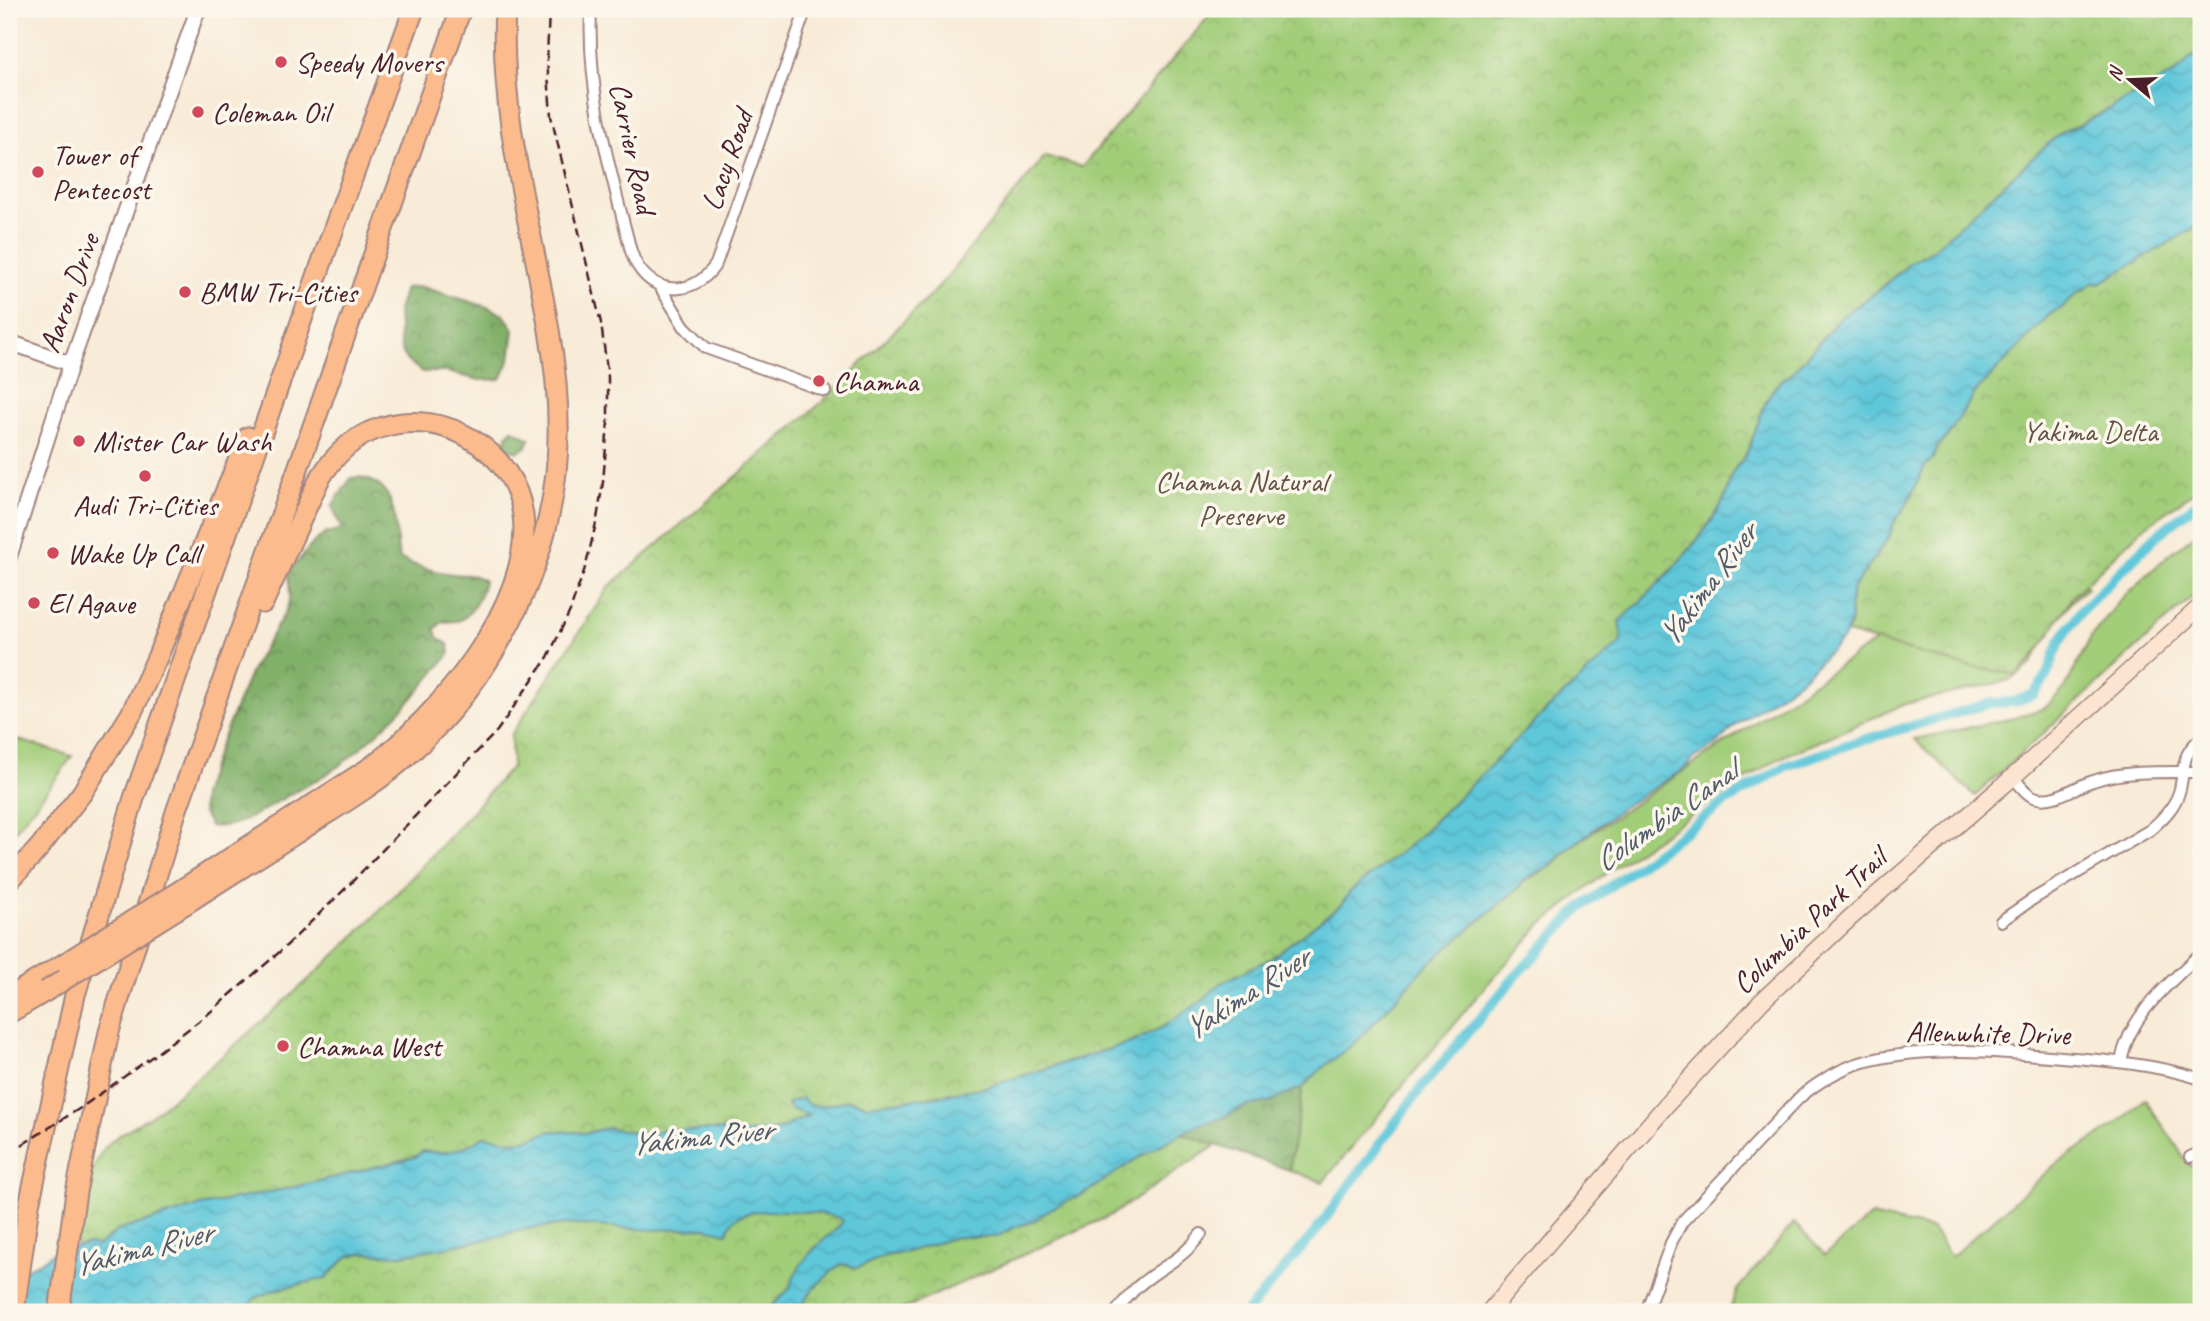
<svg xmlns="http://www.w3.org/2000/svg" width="2210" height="1321" font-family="Caveat,sans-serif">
<defs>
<pattern id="forest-crowns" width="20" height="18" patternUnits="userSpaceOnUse" patternTransform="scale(1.75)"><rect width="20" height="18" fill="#81b069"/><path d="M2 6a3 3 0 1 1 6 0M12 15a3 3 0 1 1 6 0" fill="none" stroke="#6c8f57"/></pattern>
<pattern id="park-crowns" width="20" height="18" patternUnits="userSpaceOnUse" patternTransform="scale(1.75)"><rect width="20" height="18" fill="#a2cd79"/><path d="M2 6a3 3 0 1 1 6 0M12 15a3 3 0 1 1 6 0" fill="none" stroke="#8db069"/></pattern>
<pattern id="water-waves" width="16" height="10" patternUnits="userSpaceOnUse" patternTransform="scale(1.75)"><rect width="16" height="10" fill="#5ec7da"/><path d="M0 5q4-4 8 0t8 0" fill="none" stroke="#53aabb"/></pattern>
</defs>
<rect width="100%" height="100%" fill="#fbf7ec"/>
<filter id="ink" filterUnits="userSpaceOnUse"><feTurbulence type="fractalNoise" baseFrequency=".0143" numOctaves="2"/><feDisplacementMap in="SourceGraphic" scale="14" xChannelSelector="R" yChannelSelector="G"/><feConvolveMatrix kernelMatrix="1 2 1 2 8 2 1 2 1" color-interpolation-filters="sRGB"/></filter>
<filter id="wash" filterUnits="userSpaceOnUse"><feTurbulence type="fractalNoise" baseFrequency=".00686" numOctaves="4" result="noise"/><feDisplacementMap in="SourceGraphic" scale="28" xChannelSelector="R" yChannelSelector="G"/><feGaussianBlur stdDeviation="1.57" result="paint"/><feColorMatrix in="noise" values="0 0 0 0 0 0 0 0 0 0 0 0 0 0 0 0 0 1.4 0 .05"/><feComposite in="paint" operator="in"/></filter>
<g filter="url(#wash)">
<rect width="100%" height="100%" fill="#f8ebd7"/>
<path fill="#a2cd79" stroke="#767652" stroke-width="2" d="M2201 530V589L1975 796 1914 739 2014 718 2045 708 2065 688 2091 637 2121 599 2170 554Z
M2000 557 2051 568 2087 587 2072 601 2056 622 2030 665 2011 680 1905 704 1780 758 1707 804 1606 873 1540 926 1483 989 1323 1182 1289 1170 1303 1087 1320 1070 1358 1040 1427 965 1517 889C1525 878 1534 877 1545 870 1555 864 1563 854 1572 846Z
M9 737 72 756 53 783 9 838Z
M2145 1099 2190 1166 2201 1161V1312H1729L1737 1290 1794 1223 1825 1255 1871 1216 1932 1229 1951 1257 2057 1163 2117 1124Z"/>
<path fill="url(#forest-crowns)" stroke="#66684a" stroke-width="2" d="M422 287 487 307 504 315 514 329 510 359 501 379 480 380 447 372H423L406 360 400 345 398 311 405 288Z
M512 429 530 439 526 447 517 452 508 449 505 444 507 436Z
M359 477C401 484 393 526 399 558 416 567 434 572 453 574 467 576 472 572 484 581 481 595 473 614 460 620 455 622 447 621 442 622L435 629 439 639 448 644 450 653C418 695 381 733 340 765 321 779 299 789 279 801 259 813 234 830 210 826L202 812V795L218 749 252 669 287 609 290 596 288 572 315 541 327 533 342 529 332 506 351 478Z
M1303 1087 1289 1170 1216 1145 1111 1215 897 1312H796L1141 1156 1195 1126 1222 1118 1246 1106 1269 1102Z"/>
<path fill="url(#park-crowns)" stroke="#767652" stroke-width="2" d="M1215 9H2201V53L2190 59 2177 72 2080 125 2064 131 2049 143 1934 249 1911 262 1873 294 1841 317 1791 374C1763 387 1760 426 1747 452 1744 460 1736 466 1732 474 1729 482 1728 491 1724 499 1709 534 1648 597 1619 621L1622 631 1621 643 1549 708 1412 843 1351 891 1341 905 1270 959 1221 983 1199 1003 1161 1028 1133 1042 986 1087 888 1104 868 1105 849 1100 822 1106 808 1105 799 1110 809 1115 779 1129 741 1134 728 1130 652 1135 608 1128 586 1133 551 1131 527 1140 512 1141 484 1136C464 1149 447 1156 423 1151L415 1157 295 1187 196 1207 117 1231 98 1247H76C81 1221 87 1171 103 1150 116 1133 137 1126 154 1113 182 1092 209 1068 235 1045 291 996 347 946 398 892 437 851 475 808 512 766L511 735 609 587 821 403 937 289 1045 156 1082 167Z
M2201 224V487L2142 529 2072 597 2046 640 2018 675 1965 666 1847 633 1851 621 1850 603 1852 590 1889 537 1894 522 1905 507 1925 466 1933 458 1938 445 1947 437 1974 394 2050 314 2062 308 2080 290 2083 291 2094 282 2099 283Z
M1150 1123 1216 1145 1111 1215 897 1312H140L329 1257Z"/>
<path fill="url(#water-waves)" stroke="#547382" stroke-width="2" d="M2201 53V224L2098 284 2094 282 2083 291 2080 290 2062 308 2050 314 1974 394 1947 437 1938 445 1933 458 1925 466 1905 507 1894 522 1889 537 1852 590 1850 603 1851 621 1843 639 1800 680 1736 725 1717 744 1693 759 1684 769 1623 807 1572 846 1546 869 1528 877 1517 889 1427 965 1358 1040 1320 1070 1303 1087 1269 1102 1246 1106 1222 1118 1195 1126 1141 1156 1085 1193 1052 1208 1032 1222 1015 1227 996 1237H956L907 1252 885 1256 857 1268 844 1264 838 1266 815 1287 796 1312H766L790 1288C792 1272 814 1247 827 1237 834 1231 839 1229 843 1220 828 1211 763 1208 745 1214 734 1217 730 1223 727 1233L706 1228 651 1230 567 1224 526 1229 483 1240 402 1255 362 1253 347 1257 326 1278 275 1290 255 1298 248 1308 255 1312H9V1271L30 1267 44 1260 52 1253 88 1244 98 1246 117 1231 196 1207 295 1187 415 1157 423 1151C447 1156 464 1149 484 1136L512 1141 527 1140 551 1131 586 1133 608 1128 652 1135 660 1130H728L741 1134 779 1129 809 1116 789 1108 787 1103 802 1098 809 1105 822 1106 849 1100 868 1105 938 1096 986 1087 1133 1042 1161 1028 1199 1003 1221 983 1270 959 1341 905 1351 891 1412 843 1549 708 1620 643 1622 631 1619 621C1648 597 1709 534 1724 499 1728 491 1729 482 1732 474 1736 466 1744 460 1747 452 1760 426 1763 387 1791 374L1841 317 1874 294 1911 262 1934 249 2049 143 2064 131 2080 125 2177 72 2190 59Z"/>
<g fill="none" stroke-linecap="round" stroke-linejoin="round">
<path stroke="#5ec7da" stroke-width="10" d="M1247 1312 1313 1235 1420 1089 1514 978 1579 909 1724 803 1786 766 1856 742 1991 703 2014 702 2034 694 2046 677 2060 641 2082 610 2156 536 2201 500"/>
</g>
</g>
<g filter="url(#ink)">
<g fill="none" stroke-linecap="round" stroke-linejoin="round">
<defs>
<path id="minor" d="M591 9C587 94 610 169 631 251 644 294 691 302 716 264L806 9
M659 285 684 326 706 348 825 391
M2013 777C2020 785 2027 796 2037 798 2056 802 2076 786 2093 781 2124 770 2168 772 2201 772
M2001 921 2033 899 2150 830C2163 819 2176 806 2180 789 2185 766 2181 755 2201 738
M2121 1061C2130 1014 2168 985 2201 953
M2190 1157 2201 1152
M1116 1312C1124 1302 1131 1291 1142 1283 1164 1265 1183 1259 1201 1234
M1646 1312 1671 1243 1682 1222 1799 1098C1818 1082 1839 1069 1863 1062 1923 1046 1988 1051 2049 1056 2101 1060 2151 1063 2201 1079"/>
<path id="tertiary" d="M9 342 71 364
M9 557 71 364 198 9"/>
<path id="secondary" d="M1489 1312 1667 1104 1762 1001 1850 918 2013 777 2201 606"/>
<path id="motorway" d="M9 881 39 848 82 793 131 714 157 658 248 437
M184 888 371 767C437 717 534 604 523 515 515 451 444 408 383 427 354 435 334 455 319 480L263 603
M187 903C228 876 270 850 312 823 345 802 379 782 408 755 488 683 544 581 556 473 561 426 557 377 549 330 531 224 499 117 505 9
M9 997 65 963
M9 1013 46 991
M14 1312 29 1205 75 995 134 798 329 242 414 9
M59 1312 76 1192 109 1032 176 812 461 9"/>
</defs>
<use href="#minor" stroke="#a18581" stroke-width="14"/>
<use href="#tertiary" stroke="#a18581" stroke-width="18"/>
<use href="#secondary" stroke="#a18581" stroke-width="19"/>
<use href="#motorway" stroke="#a18581" stroke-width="23"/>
<use href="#minor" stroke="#fff" stroke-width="10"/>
<use href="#tertiary" stroke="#fff" stroke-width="14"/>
<use href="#secondary" stroke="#fde4d1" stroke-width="16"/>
<use href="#motorway" stroke="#fbbb8d" stroke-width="19"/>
<path stroke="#4a1f2b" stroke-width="2.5" stroke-dasharray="10 5" stroke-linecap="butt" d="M9 1153 82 1107 157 1053 208 1014 283 949 346 888 497 731 548 657 570 611 586 565 597 519 603 482 608 423V377L601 323 551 116 547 59 549 9"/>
<defs>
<path id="motorway-bridge" d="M65 963 184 888
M46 991 187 903"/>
</defs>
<use href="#motorway-bridge" stroke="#a18581" stroke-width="23" stroke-linecap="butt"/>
<use href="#motorway-bridge" stroke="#fbbb8d" stroke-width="19"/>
</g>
</g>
<g fill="#d1495b" stroke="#fbf7ec" stroke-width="2.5">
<circle cx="281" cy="62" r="7"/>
<circle cx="198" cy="112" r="7"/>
<circle cx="38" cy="172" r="7"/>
<circle cx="185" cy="292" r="7"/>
<circle cx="819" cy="381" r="7"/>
<circle cx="79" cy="441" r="7"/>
<circle cx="145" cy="476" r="7"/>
<circle cx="53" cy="553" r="7"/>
<circle cx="34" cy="603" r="7"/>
<circle cx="283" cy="1046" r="7"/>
</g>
<g text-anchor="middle" stroke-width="7" stroke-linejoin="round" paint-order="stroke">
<g font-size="30" fill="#4a1f2b" stroke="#fbf7ec" text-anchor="start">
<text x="295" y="72">Speedy Movers</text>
<text x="212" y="122">Coleman Oil</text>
<text x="52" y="165">Tower of<tspan x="52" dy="34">Pentecost</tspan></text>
<text x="199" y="302">BMW Tri-Cities</text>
<text x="833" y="391">Chamna</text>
<text x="93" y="451">Mister Car Wash</text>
<text x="145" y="515" text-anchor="middle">Audi Tri-Cities</text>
<text x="67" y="563">Wake Up Call</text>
<text x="48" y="613">El Agave</text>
<text x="297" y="1056">Chamna West</text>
</g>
<g font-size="30" fill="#4a1f2b" stroke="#fbf7ec">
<text transform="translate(633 148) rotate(78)" y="10">Carrier Road</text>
<text transform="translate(727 160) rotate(-71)" y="10">Lacy Road</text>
<text transform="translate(69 293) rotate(-70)" y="10">Aaron Drive</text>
<text transform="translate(1809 921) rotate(-43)" y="10">Columbia Park Trail</text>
<text transform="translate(1988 1033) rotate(1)" y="10">Allenwhite Drive</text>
</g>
<g font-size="30" fill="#645342" stroke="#fbf7ec">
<text x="2090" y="441">Yakima Delta</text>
<text x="1241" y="491">Chamna Natural<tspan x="1241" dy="34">Preserve</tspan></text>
</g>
<g font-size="32" font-style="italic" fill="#515a68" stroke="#fbf7ec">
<text transform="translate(1707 584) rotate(-53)" y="11">Yakima River</text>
<text transform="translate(1665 816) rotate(-35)" y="11">Columbia Canal</text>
<text transform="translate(1246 993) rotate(-33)" y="11">Yakima River</text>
<text transform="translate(701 1136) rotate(-6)" y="11">Yakima River</text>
<text transform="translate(142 1248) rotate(-14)" y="11">Yakima River</text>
</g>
</g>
<rect width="2210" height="1321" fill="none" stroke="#fbf7ec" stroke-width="35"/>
<g transform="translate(2130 80) rotate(289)" stroke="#fbf7ec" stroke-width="5" paint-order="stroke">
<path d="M0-5L12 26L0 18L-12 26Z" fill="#4a1f2b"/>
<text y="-10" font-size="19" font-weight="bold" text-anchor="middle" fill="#4a1f2b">N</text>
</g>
</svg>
